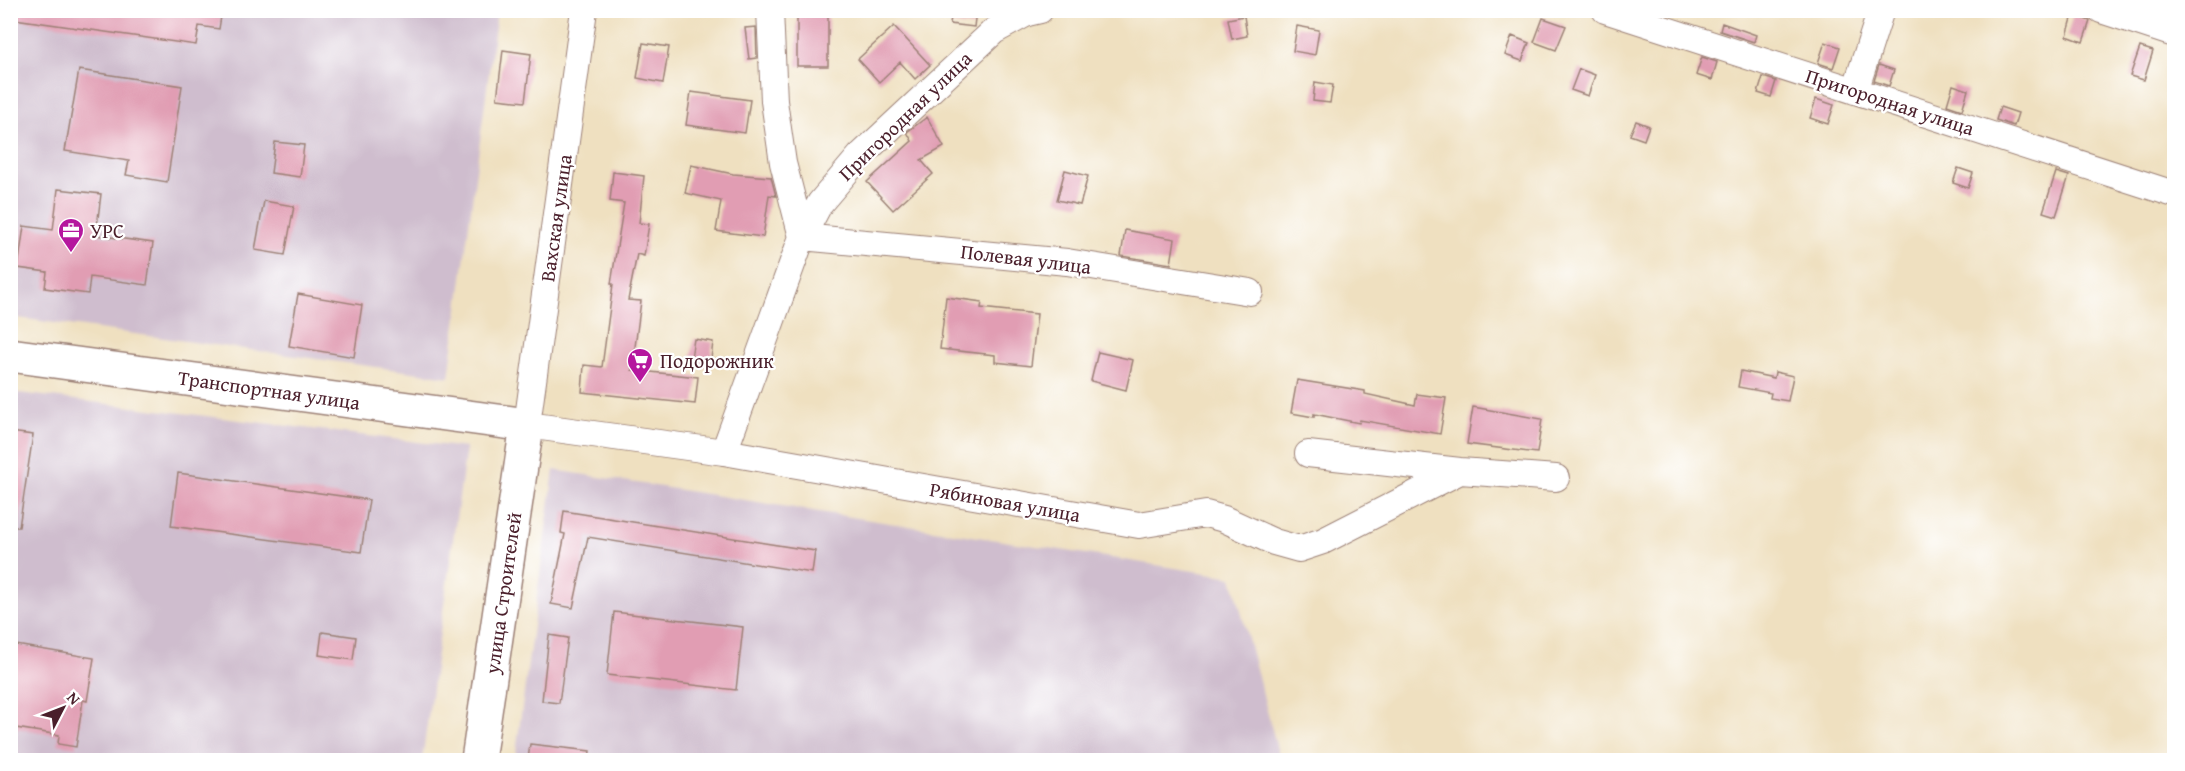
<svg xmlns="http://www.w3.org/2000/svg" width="2185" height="771" font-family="'Gentium Book Plus',serif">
<rect width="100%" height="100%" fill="#fff"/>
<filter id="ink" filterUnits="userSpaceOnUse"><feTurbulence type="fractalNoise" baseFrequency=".0167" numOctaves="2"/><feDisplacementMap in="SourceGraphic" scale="12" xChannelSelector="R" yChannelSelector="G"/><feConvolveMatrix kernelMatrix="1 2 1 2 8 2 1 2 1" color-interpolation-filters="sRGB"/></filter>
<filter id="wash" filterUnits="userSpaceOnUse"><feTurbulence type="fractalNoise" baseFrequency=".008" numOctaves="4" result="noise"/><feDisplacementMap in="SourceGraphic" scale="24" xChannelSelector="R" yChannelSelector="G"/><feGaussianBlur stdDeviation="1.35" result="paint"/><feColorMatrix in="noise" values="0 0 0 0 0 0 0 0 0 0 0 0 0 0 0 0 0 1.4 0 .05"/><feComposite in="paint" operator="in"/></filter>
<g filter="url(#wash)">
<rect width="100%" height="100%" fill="#efe0c0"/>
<path fill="#cfbdce" d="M11 11H497L449 377 11 317Z
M11 392 466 448 422 760H11Z
M554 470 1232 577 1280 760H515Z"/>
<g id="blocks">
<path fill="#e19db3" d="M15 10H222L219 29 199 26 196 45 15 19Z
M952 10H976L974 27 950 24Z
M797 15H828V66H797Z
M2073 15 2090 21 2083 42 2067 36Z
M1244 16 1247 36 1232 39 1228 19Z
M1543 18 1566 26 1556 50 1534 42Z
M1722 23 1756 35 1754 42 1720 31Z
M894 26 930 65 915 79 900 62 879 82 858 59Z
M1297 26 1319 30 1315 55 1293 51Z
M756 27 757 58 749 59 745 28Z
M1512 36 1529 43 1522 61 1505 55Z
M1825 42 1840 47 1833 68 1818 63Z
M643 43 669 47 663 83 637 78Z
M2140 47 2153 51 2144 80 2130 76Z
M503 50 531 54 525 102 497 99Z
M1702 57 1717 62 1712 80 1696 75Z
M1879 65 1894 70 1889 86 1874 81Z
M1579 69 1595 75 1588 96 1571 90Z
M79 70 182 86 167 182 126 175 129 161 65 151Z
M1763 77 1776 81 1771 97 1758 93Z
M1315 82 1333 85 1330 103 1313 101Z
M1953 85 1968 90 1962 110 1947 105Z
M691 92 750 100 745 133 686 125Z
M1816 99 1834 105 1828 124 1810 118Z
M2000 107 2018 113 2014 126 1996 120Z
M927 117 944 147 921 160 933 174 893 210 867 182 912 141 907 132Z
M1636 121 1649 126 1644 140 1630 135Z
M275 142 304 145 300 177 271 173Z
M691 165 733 174 771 177 776 196 769 195 763 237 716 231 721 201 685 193Z
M1958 168 1973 173 1968 188 1953 183Z
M1065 170 1088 176 1080 205 1057 200Z
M613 172 644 176 639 223 649 224 644 256 637 254 628 300 641 301 632 370 698 377 695 404 582 392 584 365 602 367 613 284H611L624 203 610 201Z
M2056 172 2069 176 2056 216 2043 212Z
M58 189 101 194 96 235 153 243 147 285 90 277 88 294 45 288 47 272 18 268 24 226 53 230Z
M264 201 294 206 285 255 255 250Z
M1125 230 1175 239 1171 264 1121 256Z
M298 294 362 305 354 357 289 346Z
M946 297 982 302 981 308 1037 314 1031 366 995 362V355L940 349Z
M694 339 713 342 710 367 690 364Z
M1098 352 1133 360 1126 390 1091 381Z
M1741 371 1774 378 1775 372 1793 376 1788 401 1770 398 1771 393 1738 387Z
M1297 380 1365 391V394L1415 405 1417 394 1446 398 1440 434 1360 420 1359 423 1314 414V417L1291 413Z
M1473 407 1542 419 1537 453 1467 444Z
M10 432 33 435 19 527H10Z
M178 473 369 500 361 552 171 526Z
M564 511 815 551 812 573 588 537 573 608 551 604 565 534 561 533Z
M614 612 743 627 736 690 607 675Z
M322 632 356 637 353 660 319 655Z
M549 635 568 638 559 703 542 701Z
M10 644 94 658 87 701 83 700 76 747 58 744 59 735 10 727Z
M530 744 590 751 589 760H528Z"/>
</g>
</g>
<g filter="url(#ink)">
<use href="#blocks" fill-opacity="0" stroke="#9c8076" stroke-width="1.5"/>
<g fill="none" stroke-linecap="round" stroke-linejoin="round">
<defs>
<path id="minor" d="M584 10 527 425 724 452 1139 525 1206 514 1224 519 1274 542 1299 549 1323 541 1460 471
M770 10 774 101 783 163 802 237 1067 262 1250 292
M1605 10 2174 194
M2101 10 2174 34
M1855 91 1881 10
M724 452 802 237 820 203 860 156 994 31 1027 13 1040 10
M1308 454 1460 471 1556 478"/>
<path id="major" d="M10 355 527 425 478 760"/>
</defs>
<use href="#minor" stroke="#9c8076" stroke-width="28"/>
<use href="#major" stroke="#9c8076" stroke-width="36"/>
<use href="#minor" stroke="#fff" stroke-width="26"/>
<use href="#major" stroke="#fff" stroke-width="33"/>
</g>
</g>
<defs>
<symbol id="office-pin" viewBox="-11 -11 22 30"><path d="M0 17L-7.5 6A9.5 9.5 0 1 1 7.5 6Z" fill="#b5179e" stroke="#fff"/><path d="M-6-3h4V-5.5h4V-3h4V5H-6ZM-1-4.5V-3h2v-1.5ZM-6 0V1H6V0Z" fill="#fff"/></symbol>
<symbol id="supermarket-pin" viewBox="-11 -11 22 30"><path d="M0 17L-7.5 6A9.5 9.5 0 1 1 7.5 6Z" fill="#b5179e" stroke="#fff"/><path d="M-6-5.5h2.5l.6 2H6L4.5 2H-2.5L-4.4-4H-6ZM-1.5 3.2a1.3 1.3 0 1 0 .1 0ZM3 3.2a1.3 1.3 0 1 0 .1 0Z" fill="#fff"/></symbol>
</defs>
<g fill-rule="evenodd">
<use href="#office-pin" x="56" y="216" width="30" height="40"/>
<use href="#supermarket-pin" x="625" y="346" width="30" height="40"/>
</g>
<g text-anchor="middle" stroke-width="4.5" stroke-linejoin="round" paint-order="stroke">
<g font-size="20" fill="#4a1f2b" stroke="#fff">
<text transform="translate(1890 102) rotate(18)" y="7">Пригородная улица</text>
<text transform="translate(905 116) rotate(-44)" y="7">Пригородная улица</text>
<text transform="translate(556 218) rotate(-82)" y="7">Вахская улица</text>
<text transform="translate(1026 259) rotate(7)" y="7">Полевая улица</text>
<text transform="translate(269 390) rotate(8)" y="7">Транспортная улица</text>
<text transform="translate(1005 502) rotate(10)" y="7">Рябиновая улица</text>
<text transform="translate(503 593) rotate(-82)" y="7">улица Строителей</text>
</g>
<g font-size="20" fill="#4a1f2b" stroke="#fff" text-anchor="start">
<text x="90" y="238">УРС</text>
<text x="660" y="368">Подорожник</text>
</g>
</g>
<rect width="2185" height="771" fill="none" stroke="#fff" stroke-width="36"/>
<g transform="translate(63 708) rotate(48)" stroke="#ffffff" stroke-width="4.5" paint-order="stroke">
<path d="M0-4.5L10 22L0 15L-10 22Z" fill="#4a1f2b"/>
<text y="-9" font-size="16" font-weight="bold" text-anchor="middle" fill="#4a1f2b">N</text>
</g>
</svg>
